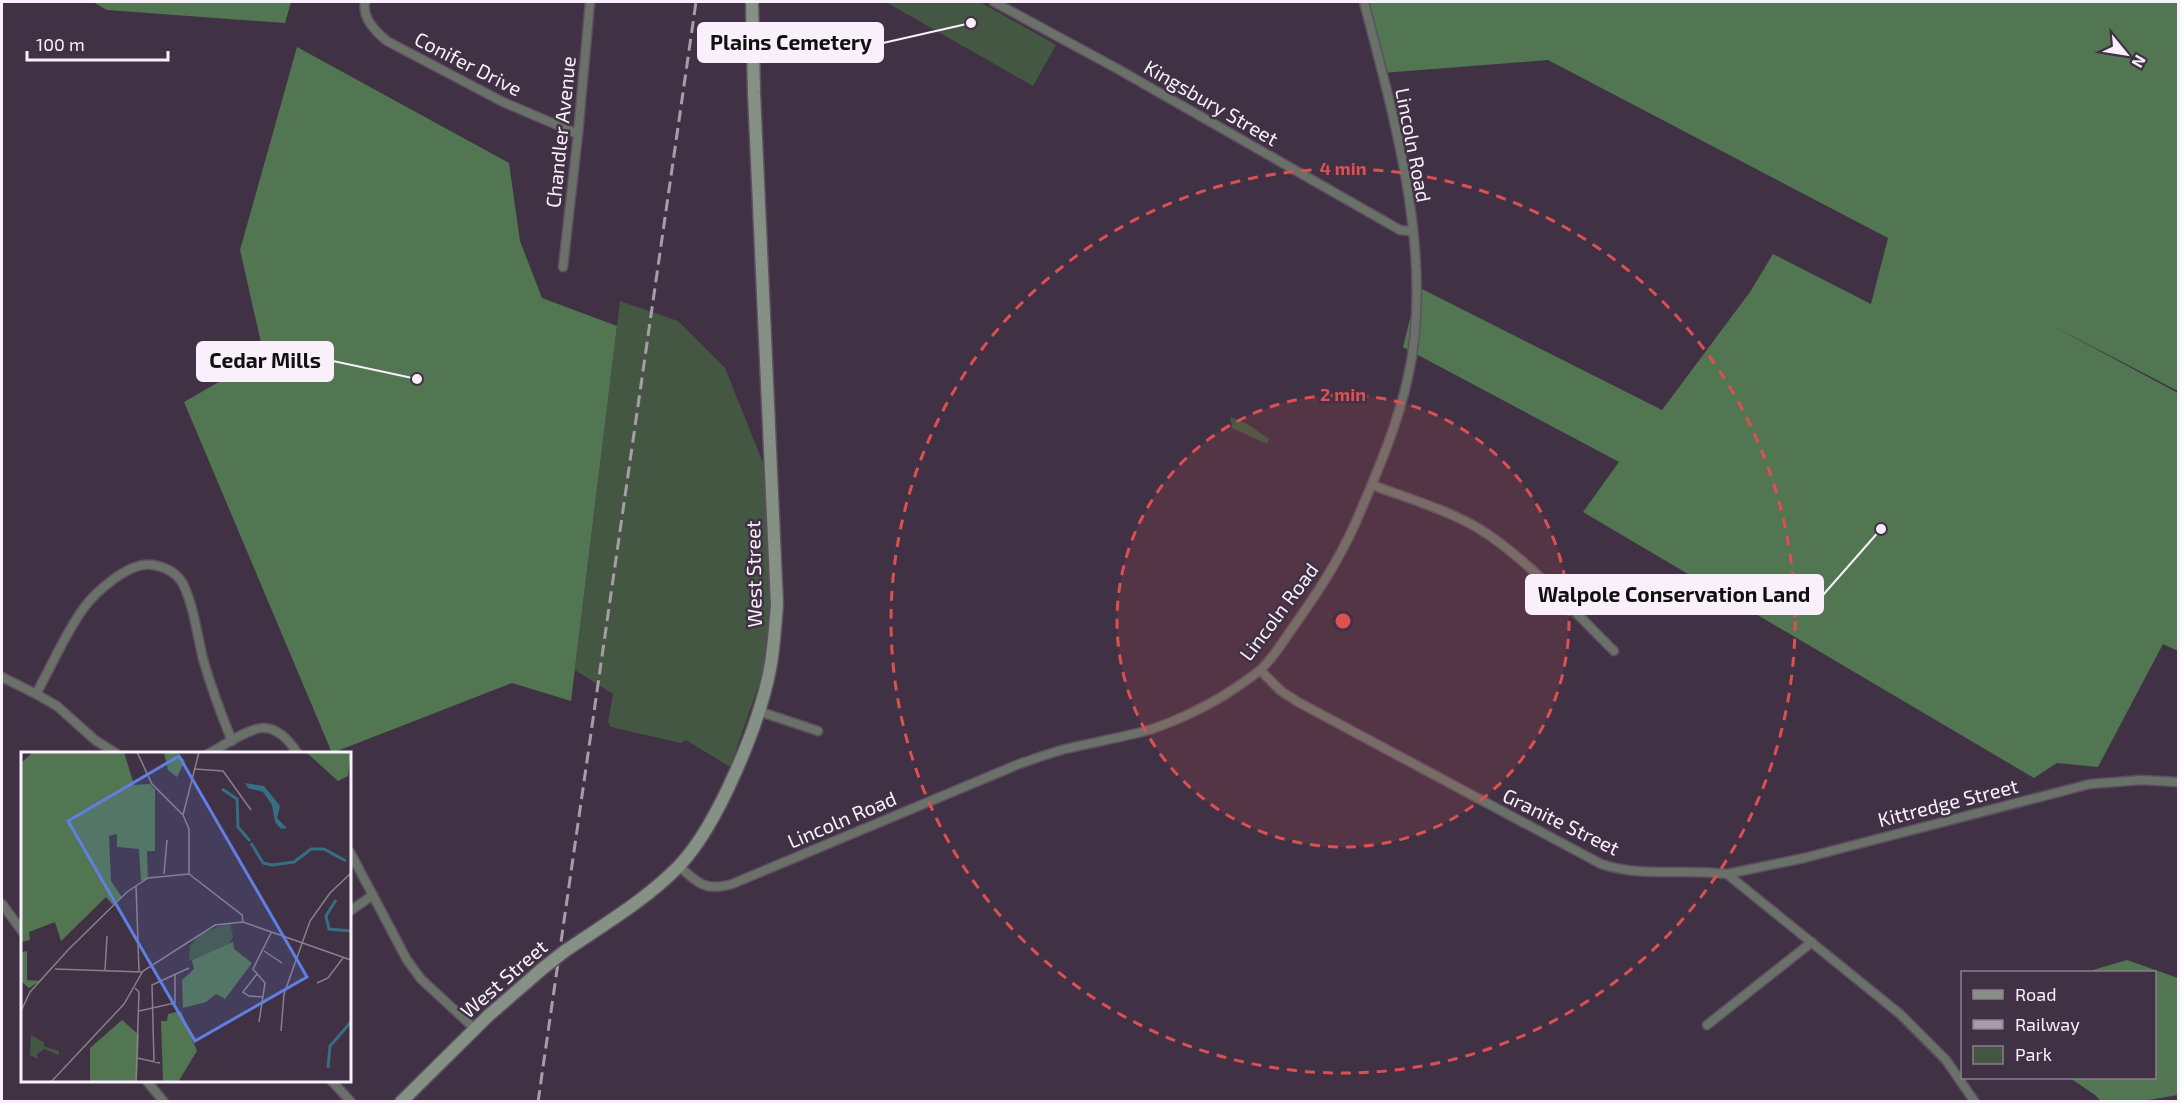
<svg xmlns="http://www.w3.org/2000/svg" width="2180" height="1103" font-family="'Exo 2',sans-serif">
<rect width="100%" height="100%" fill="#403244"/>
<path fill="#435743" d="M886 2H980L1056 45 1033 86Z
M620 301 678 321 725 368 775 493 779 609 764 670 730 767 686 740 681 743 611 727 608 722 613 694 575 670Z
M1230 417 1246 423 1269 439 1267 444 1232 428Z"/>
<path fill="#527552" d="M93 2H291L285 23 107 10Z
M1367 2H2178V391L2051 325 2178 393V651L2163 644 2098 767 2057 763 2034 778 1583 512 1619 462 1403 347 1418 287 1662 410 1750 292 1773 254 1871 304 1888 238 1548 60 1382 73Z
M297 47 509 163 520 241 542 298 617 326 571 701 512 683 332 753 184 402 264 356 240 250Z
M2127 960 2178 978V1095L2142 1101H2101L2095 1095 2070 1078H2154V972H2086Z"/>
<g fill="none" stroke-linecap="round" stroke-linejoin="round">
<defs>
<path id="minor" d="M365 2C362 18 375 31 387 41L503 102 578 134
M994 2 1116 68 1400 230 1412 231
M563 267 578 134 590 2
M1372 485C1407 498 1445 509 1478 528 1527 558 1572 610 1614 651
M1260 670 1281 691 1298 702 1601 864C1643 878 1685 868 1727 874L1900 1014 1946 1060 1975 1102
M2 677 36 694 57 706 95 740 117 754
M36 694C51 667 65 634 83 609 96 591 130 561 153 565 165 567 177 573 183 584 194 607 197 634 203 659 211 687 221 714 232 741
M758 711 818 731
M208 754C221 747 252 726 265 728 279 729 291 743 298 754
M350 852 407 960 421 979 475 1029
M679 866C697 883 706 892 732 884L1019 764C1034 759 1050 753 1065 749 1091 743 1117 738 1142 732 1168 725 1204 708 1226 694 1237 687 1249 679 1259 671 1271 661 1280 646 1289 633 1314 598 1337 564 1355 524 1375 477 1397 428 1408 377 1435 258 1394 117 1364 2
M1727 874 1804 858 2090 784 2141 780 2178 782
M2 904 22 931
M350 911 373 895
M1707 1025 1812 942
M146 1080 164 1102
M331 1080 351 1102"/>
<path id="secondary" d="M565 951C603 925 646 900 679 866 718 825 759 725 770 669 774 648 775 626 777 605L754 93 752 2
M401 1102 488 1016 542 969"/>
</defs>
<use href="#minor" stroke="#5e5061" stroke-width="11"/>
<use href="#secondary" stroke="#5e5061" stroke-width="15"/>
<use href="#minor" stroke="#697169" stroke-width="8"/>
<use href="#secondary" stroke="#859184" stroke-width="12"/>
<path stroke="#a79caa" stroke-width="3" stroke-dasharray="12 6" stroke-linecap="butt" d="M538 1102 696 2"/>
<defs>
<path id="secondary-bridge" d="M542 969 565 951"/>
</defs>
<use href="#secondary-bridge" stroke="#5e5061" stroke-width="15" stroke-linecap="butt"/>
<use href="#secondary-bridge" stroke="#859184" stroke-width="12"/>
</g>
<circle cx="1343" cy="621" r="226" fill="#dd5052" fill-opacity=".12"/>
<g fill="none" stroke="#dd5052" stroke-width="3" stroke-dasharray="10 8">
<circle cx="1343" cy="621" r="226"/>
<circle cx="1343" cy="621" r="452"/>
</g>
<g text-anchor="middle" stroke-width="5" stroke-linejoin="round" paint-order="stroke">
<g font-size="20" fill="#f9f0fb" stroke="#403244">
<text transform="translate(468 64) rotate(27)" y="7">Conifer Drive</text>
<text transform="translate(1211 103) rotate(30)" y="7">Kingsbury Street</text>
<text transform="translate(561 132) rotate(-84)" y="7">Chandler Avenue</text>
<text transform="translate(1413 145) rotate(79)" y="7">Lincoln Road</text>
<text transform="translate(754 574) rotate(-91)" y="7">West Street</text>
<text transform="translate(1279 612) rotate(-53)" y="7">Lincoln Road</text>
<text transform="translate(1948 803) rotate(-14)" y="7">Kittredge Street</text>
<text transform="translate(842 820) rotate(-23)" y="7">Lincoln Road</text>
<text transform="translate(1561 822) rotate(26)" y="7">Granite Street</text>
<text transform="translate(504 979) rotate(-41)" y="7">West Street</text>
</g>
</g>
<g transform="translate(21 752)">
<rect width="330" height="330" fill="#403244"/>
<path d="M209 170 212 185 208 192 168 209 169 194 179 182ZM10 283 24 291 22 294 38 299V303L23 297 16 302 17 307 9 303Z" fill="#435743"/>
<path d="M12 0H103L113 33 129 32 134 38V99H126L127 127 120 129 118 97 96 95V82L88 84 90 129 101 145 92 153 85 145 40 189 34 170 8 180 9 188 0 190V11ZM156 0 164 9 156 25 147 18 143 1ZM285 0H330L327 24 317 29ZM212 190 213 197 231 211 204 247 195 242 185 250 162 256 161 228 173 217 171 208ZM6 199V228L19 229 8 236 0 229V200ZM160 259 176 299 157 330H142L140 269H146L147 262ZM101 268 118 283 116 330H69V296Z" fill="#527552"/>
<path d="M224 31 243 34 259 54 256 66 266 76 260 77 254 70 251 53 242 40 227 36Z" fill="#366e83"/>
<path fill="none" stroke="#366e83" stroke-width="3" d="M201 37 216 47 217 75 229 89M230 91 242 111 251 113 273 110 290 97H303L325 109M315 148 305 164 308 177 330 179M307 316 309 294 330 270"/>
<path fill="none" stroke="#8a7e8d" stroke-width="1.5" d="M116 0 131 32 162 63M174 17 202 19 230 58M143 122 146 88M168 122V77L162 63 178 0M115 134 118 219M243 199 261 211M34 217 121 220M84 218 86 184M236 222 222 240 228 244 242 245M296 231 307 226 322 206M114 236 118 240 115 330M0 259 9 240 47 198 106 140 127 126 168 122 221 163 222 170M118 259 154 251V223M238 270 244 231 232 217 250 181M260 279 263 242 289 169 309 141 330 121M116 306 139 311M133 310 131 233 168 216M30 330 103 252 122 219 194 173 222 170 330 208"/>
<path fill="#5f7fe2" fill-opacity="0.15" stroke="#5f7fe2" stroke-width="3" d="M158 4 286 225 174 289 47 69Z"/>
<rect width="330" height="330" fill="none" stroke="#f9f0fb" stroke-width="3"/>
</g>
<circle cx="1343" cy="621" r="9" fill="#dd5052" stroke="#403244" stroke-width="3"/>
<g font-size="18" text-anchor="middle" font-weight="bold" fill="#dd5052" stroke="#403244" stroke-width="5" stroke-linejoin="round" paint-order="stroke">
<text x="1343" y="175">4 min</text>
<text x="1343" y="401">2 min</text>
</g>
<path fill="none" stroke="#f9f0fb" stroke-width="2" d="M971 23L883 43M417 379L333 361M1881 529L1823 595"/>
<g fill="#f9f0fb" stroke="#403244" stroke-width="2">
<circle cx="971" cy="23" r="6"/>
<circle cx="417" cy="379" r="6"/>
<circle cx="1881" cy="529" r="6"/>
</g>
<g fill="#f9f0fb" stroke="#f9f0fb" stroke-width="2">
<rect x="698" y="23" width="185" height="39" rx="6"/>
<rect x="197" y="342" width="136" height="39" rx="6"/>
<rect x="1526" y="575" width="297" height="39" rx="6"/>
</g>
<g font-size="21" text-anchor="middle" font-weight="bold" fill="#111">
<text x="791" y="50">Plains Cemetery</text>
<text x="265" y="368">Cedar Mills</text>
<text x="1674" y="602">Walpole Conservation Land</text>
</g>
<rect width="2180" height="1103" fill="none" stroke="#f9f0fb" stroke-width="6"/>
<rect x="1961" y="971" width="195" height="108" fill="#403244" stroke="#8a7e8d" stroke-width="1.5"/>
<rect x="1973" y="990" width="30" height="9" fill="#859184" stroke="#8a7e8d" stroke-width="1.5"/>
<text x="2015" y="1001" font-size="18" fill="#f9f0fb">Road</text>
<rect x="1973" y="1020" width="30" height="9" fill="#a79caa" stroke="#8a7e8d" stroke-width="1.5"/>
<text x="2015" y="1031" font-size="18" fill="#f9f0fb">Railway</text>
<rect x="1973" y="1046" width="30" height="18" fill="#435743" stroke="#8a7e8d" stroke-width="1.5"/>
<text x="2015" y="1061" font-size="18" fill="#f9f0fb">Park</text>
<g transform="translate(2126 54) rotate(120)" stroke="#403244" stroke-width="4.5" paint-order="stroke">
<path d="M0-4.5L10 22L0 15L-10 22Z" fill="#f9f0fb"/>
<text y="-9" font-size="16" font-weight="bold" text-anchor="middle" fill="#f9f0fb">N</text>
</g>
<path d="M27 51v9h141v-9" fill="none" stroke="#f9f0fb" stroke-width="3"/>
<text x="36" y="51" font-size="18" fill="#f9f0fb" stroke="#403244" stroke-width="4.5" paint-order="stroke">100 m</text>
</svg>
